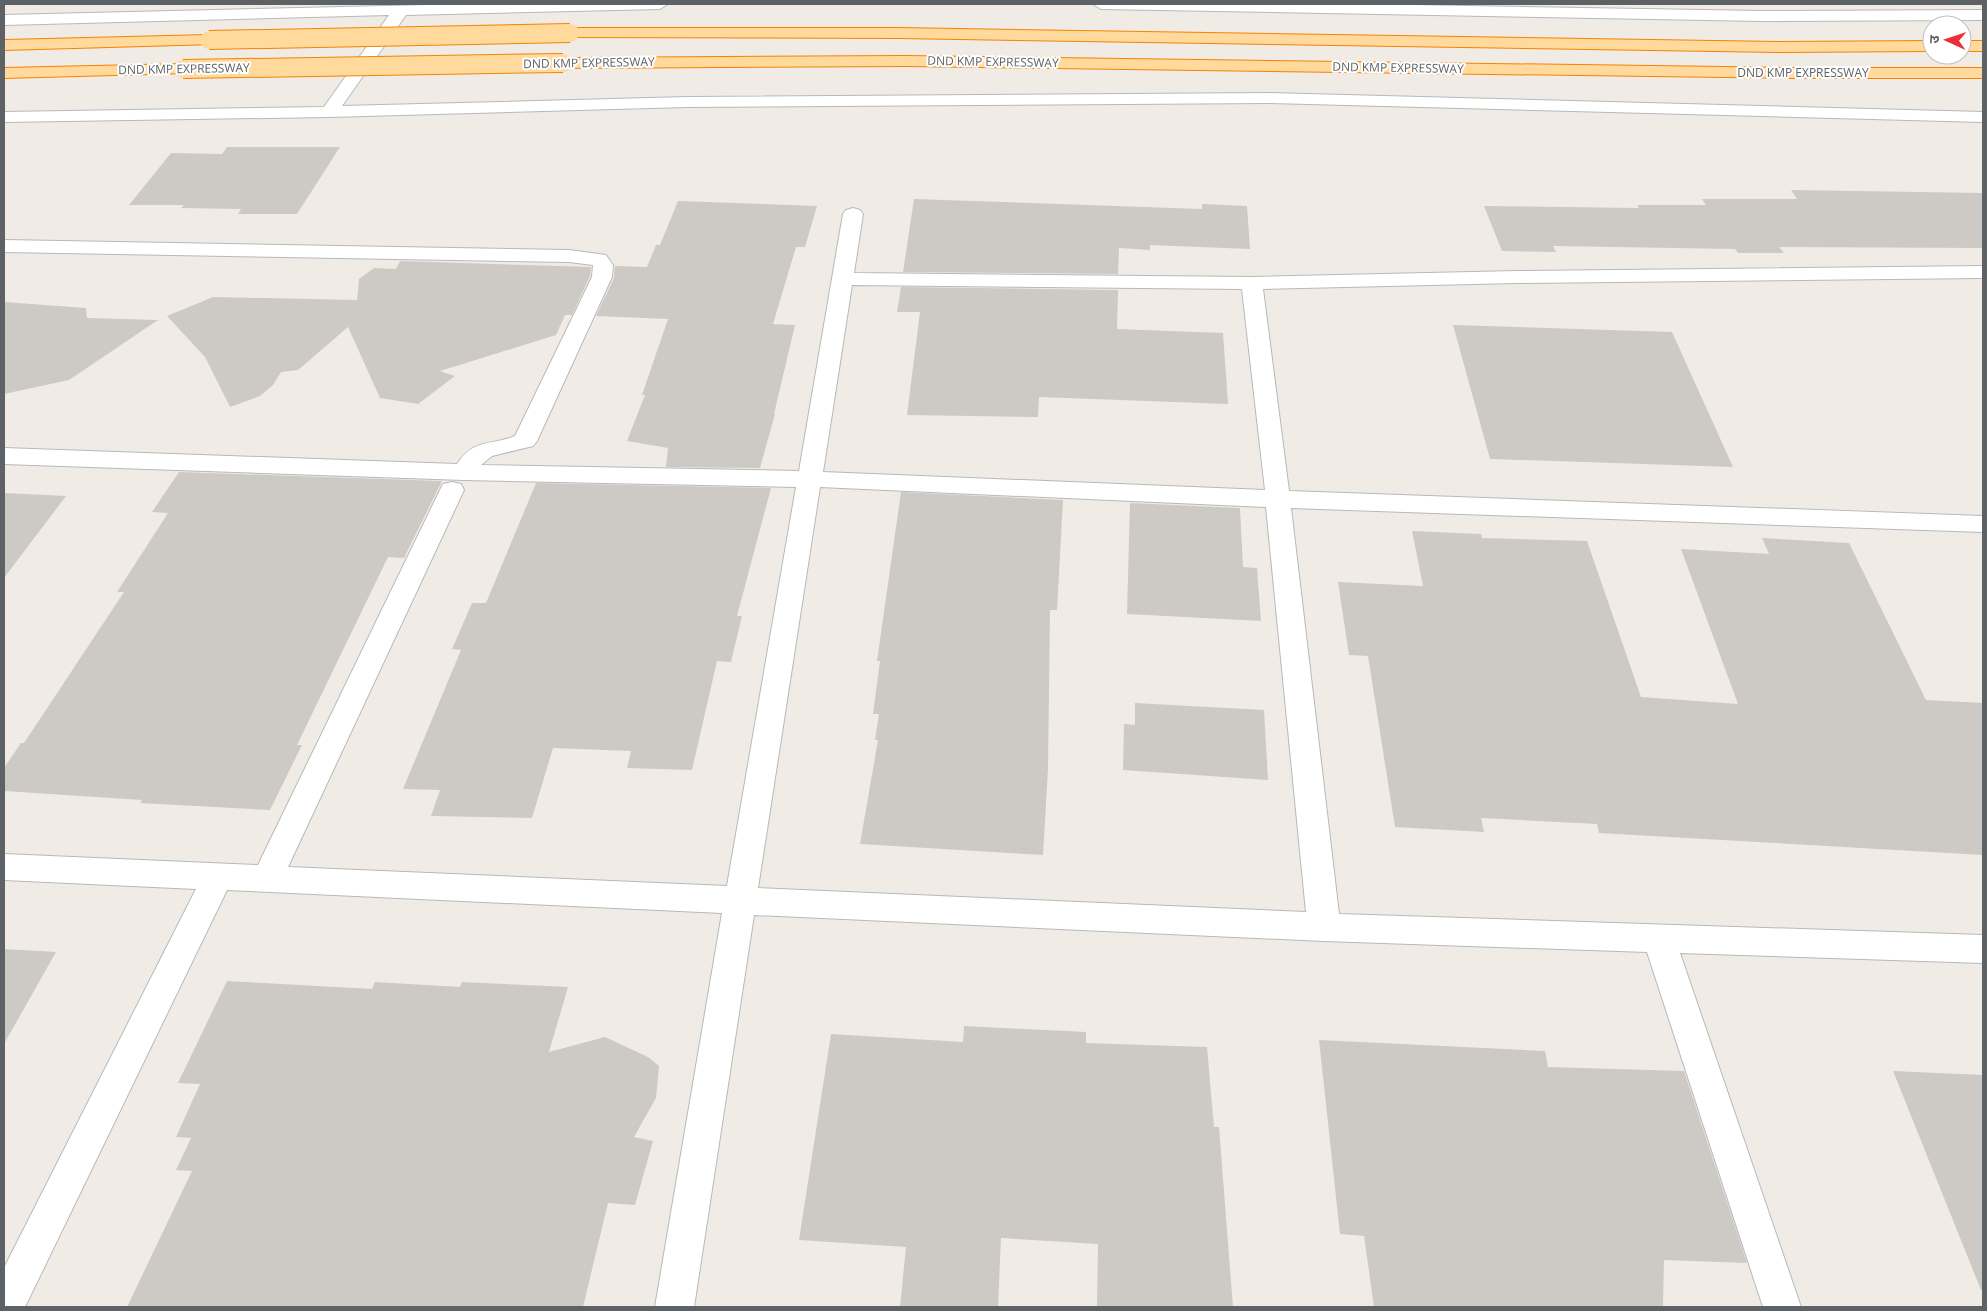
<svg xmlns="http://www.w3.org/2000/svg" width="1987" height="1311" font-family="'Open Sans','Noto Sans Devanagari',sans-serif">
<rect width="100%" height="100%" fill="#f0ece5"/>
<path fill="#cdc9c4" d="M227 147H340L297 214H238L241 209 181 208 184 205H129L171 153 222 154Z
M1791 190 1983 193V248L1779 247 1784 253H1738L1735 249 1553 246 1556 252 1502 251 1484 206 1639 208 1637 205H1706L1702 199H1797Z
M914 199 1202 209V204L1247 206 1250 249 1150 245V250L1119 248 1118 274 903 272Z
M678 201 817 206 805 247H796L773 324 795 325 774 414H775L760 468 666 467 668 448 627 441 645 395H642L668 319 596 316 614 278 615 266 647 267 656 245H660Z
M400 261 591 267 590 276 572 315H565L556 335 440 371 455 376 418 404 380 398 348 327 298 370 281 372 273 385 260 396 230 407 205 357 167 316 213 297 357 300 359 279 374 268 396 269Z
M901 287 1118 290 1117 329 1223 333 1228 404 1039 397 1038 417 907 415 920 312H897Z
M4 302 86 308 87 318 158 320 69 380 4 394Z
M1453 325 1672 332 1733 467 1490 459Z
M179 472 442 481 404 558 388 557 297 745H302L270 810 140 803 142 800 4 791V768L21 743H24L124 592H117L168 513 152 512Z
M536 483 771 488 737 616H742L731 662 717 661 692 770 627 768 631 751 553 748 532 818 431 816 440 790 403 789 461 650 452 649 472 603H486Z
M901 492 1063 500 1057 610H1050L1048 769 1043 855 860 844 878 740H875L879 714H873L880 661H877Z
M4 493 66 496 4 578Z
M1130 503 1240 508 1243 567 1257 568 1261 621 1127 614Z
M1412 531 1481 534 1482 538 1587 541 1641 697 1738 704 1681 549 1769 554 1762 538 1849 543 1926 700 1983 703V855L1599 833 1597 824 1481 818 1484 832 1395 827 1368 656 1349 655 1338 582 1423 586Z
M1135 703 1264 710 1268 780 1123 770 1124 724 1135 725Z
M4 949 56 952 4 1044Z
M227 981 372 989 375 982 460 987 462 982 568 987 549 1052 605 1037 648 1057 659 1066 656 1098 634 1137 653 1141 635 1205 608 1203 583 1307H127L192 1171 176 1170 191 1138 176 1137 200 1084 178 1083Z
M964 1026 1086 1032V1043L1207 1047 1214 1127H1219L1233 1307H1097L1098 1244 1001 1238 998 1307H900L906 1247 799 1240 831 1034 963 1042Z
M1319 1040 1545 1051 1548 1067 1684 1071 1747 1263 1664 1260 1663 1307H1374L1364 1236 1340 1234Z
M1893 1071 1983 1075V1289L1981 1290Z"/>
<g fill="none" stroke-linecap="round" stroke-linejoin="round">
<defs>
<path id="minor" d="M853 208 860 210 863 214 854 273 1252 277 1517 271 1983 266V278L1517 283 1263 289 1289 491 1983 516V532L1291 508 1339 914 1983 935V963L1680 953 1801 1307H1763L1647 952 1324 941 754 915 694 1307H655L722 913 227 890 25 1307H4V1268L196 889 4 880V854L258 865 440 490 443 484 452 482 461 484 464 490 288 867 727 886 796 487 464 480 4 464V448L457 464C474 438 491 446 515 436L592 277 593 265 569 262 4 252V240L569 250 606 255 613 265 612 277 537 441 533 446 492 456 481 465 799 471 843 214 846 210ZM852 285 1242 289 1265 490 823 472ZM820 487 1266 507 1306 912 758 888Z"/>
<path id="tertiary" d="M472 4H668L660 9 406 15 342 106 688 97 1270 93 1983 112V122L1270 103 688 107 329 117 4 122V112L324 107 389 15 4 25V15Z
M1093 4H1353L1762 11 1983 10V20L1762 21 1101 9Z"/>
<path id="trunk" d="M570 28H898L1779 42 1932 41V51L1779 52 898 38 564 37 562 33 564 29Z
M209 35 215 36 217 40 215 44 4 50V40Z
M1962 41H1983V51H1962Z
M905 56 1793 68H1983V78H1793L905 66 563 68 557 67 554 63 557 59 563 58Z
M183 64 189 65 192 69 189 73 4 78V68Z"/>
</defs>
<use href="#minor" stroke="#b6b9bc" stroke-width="2"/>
<use href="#tertiary" stroke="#b6b9bc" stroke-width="2"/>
<use href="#trunk" stroke="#f58300" stroke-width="2"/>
<use href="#minor" fill="#fff" fill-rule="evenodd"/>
<use href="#tertiary" fill="#fff" fill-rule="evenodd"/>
<use href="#trunk" fill="#ffda9c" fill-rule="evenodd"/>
<defs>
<path id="trunk-bridge" d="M209 40 570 33
M183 69 563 63"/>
</defs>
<use href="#trunk-bridge" stroke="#f58300" stroke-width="20" stroke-linecap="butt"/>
<use href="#trunk-bridge" stroke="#ffda9c" stroke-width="18"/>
</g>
<g text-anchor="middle" stroke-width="4" stroke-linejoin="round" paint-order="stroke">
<g font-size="12" fill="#5d6266" stroke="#fff">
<text transform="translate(993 62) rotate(1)" y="4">DND KMP EXPRESSWAY</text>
<text transform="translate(589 63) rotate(-1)" y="4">DND KMP EXPRESSWAY</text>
<text transform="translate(1398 68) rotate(1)" y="4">DND KMP EXPRESSWAY</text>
<text transform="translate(184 69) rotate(-1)" y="4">DND KMP EXPRESSWAY</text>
<text x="1803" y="77">DND KMP EXPRESSWAY</text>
</g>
</g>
<rect width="1987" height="1311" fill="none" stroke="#5d6266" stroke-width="10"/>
<g transform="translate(1947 40) rotate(273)"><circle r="24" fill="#ffffff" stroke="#bec0c2"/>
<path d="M0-4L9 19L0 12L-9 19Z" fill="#ee2d3b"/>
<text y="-8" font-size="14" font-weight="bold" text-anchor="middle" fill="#5d6266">उ</text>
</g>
</svg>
